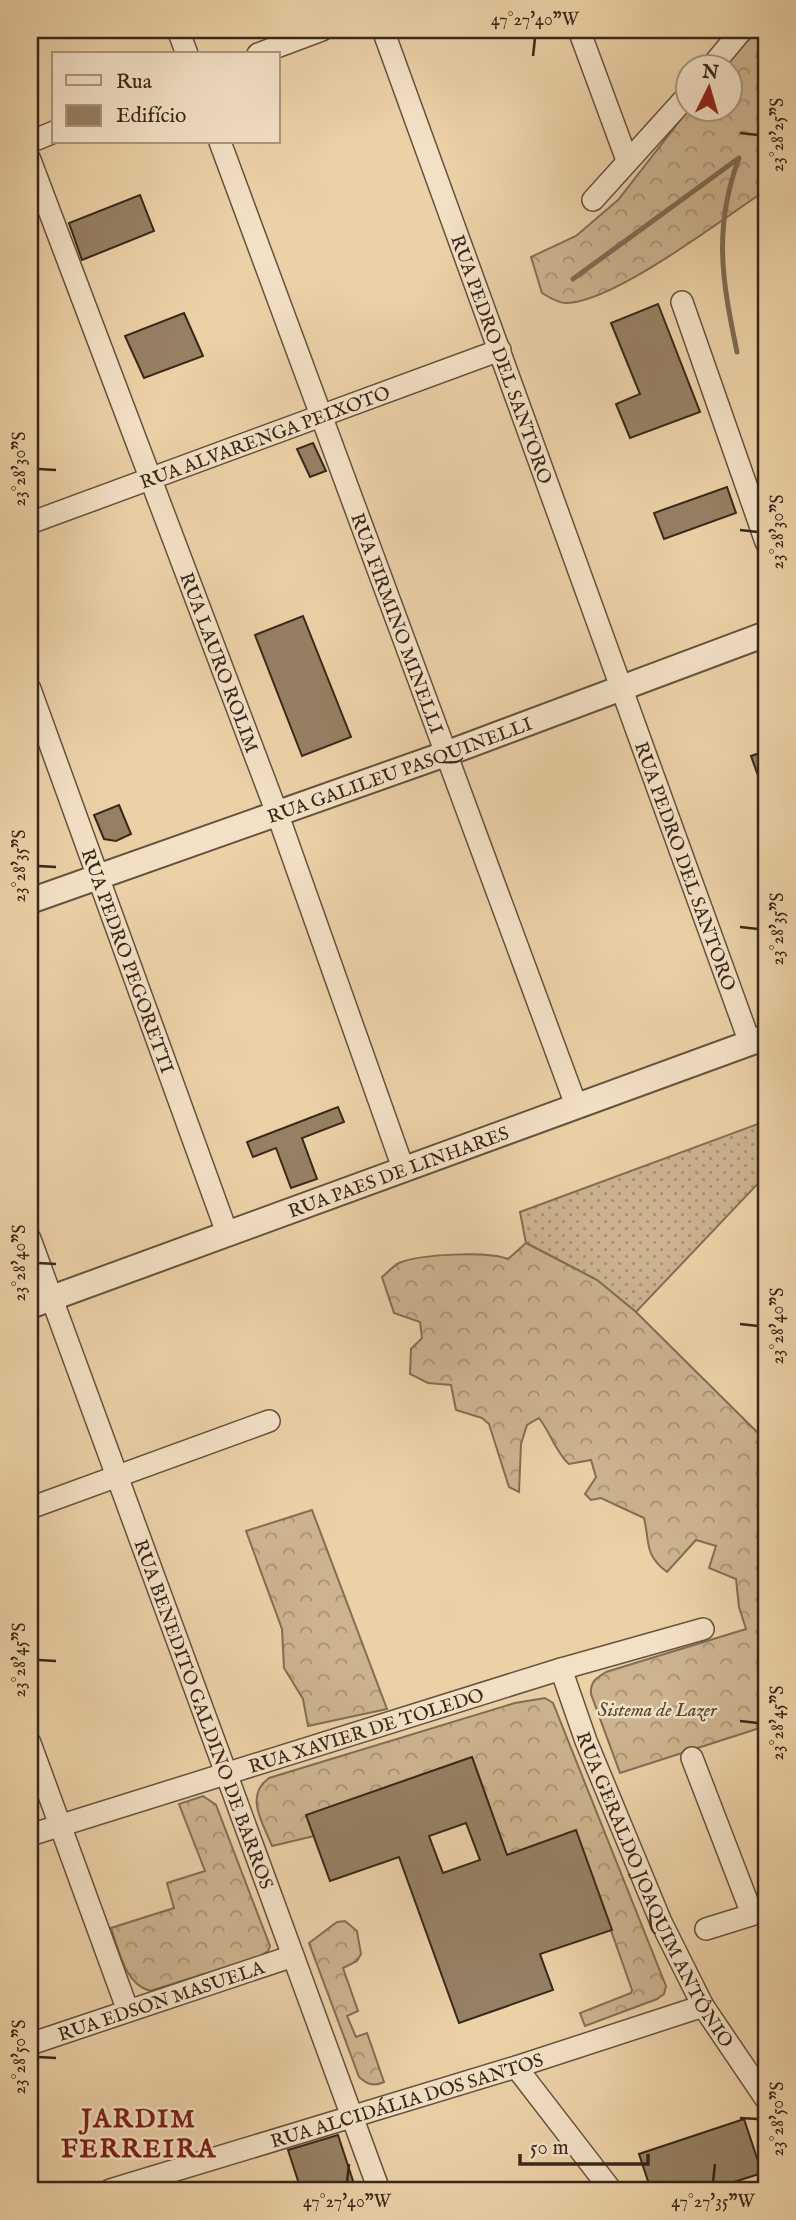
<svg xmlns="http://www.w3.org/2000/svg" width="796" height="2220" font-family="'IM FELL English',serif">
<defs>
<pattern id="grass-dots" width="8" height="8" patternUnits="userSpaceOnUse" patternTransform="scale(1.75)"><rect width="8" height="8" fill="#cdb48f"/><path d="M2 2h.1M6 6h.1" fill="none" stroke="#a79274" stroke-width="1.8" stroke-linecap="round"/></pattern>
<pattern id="forest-crowns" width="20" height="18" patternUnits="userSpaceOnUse" patternTransform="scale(1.75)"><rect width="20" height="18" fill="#cdb48f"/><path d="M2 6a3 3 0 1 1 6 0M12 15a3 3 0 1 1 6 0" fill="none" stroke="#a79274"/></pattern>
</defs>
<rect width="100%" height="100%" fill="#ecd1a7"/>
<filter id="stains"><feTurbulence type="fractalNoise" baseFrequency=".00286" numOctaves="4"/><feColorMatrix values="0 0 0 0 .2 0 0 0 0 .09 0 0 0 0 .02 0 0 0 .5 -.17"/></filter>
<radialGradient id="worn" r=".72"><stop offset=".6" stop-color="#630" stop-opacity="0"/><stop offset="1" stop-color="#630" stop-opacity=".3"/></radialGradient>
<path fill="url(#grass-dots)" stroke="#826e55" stroke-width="2" d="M766 1121V1175L636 1312 597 1280 526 1243 520 1212Z"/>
<path fill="url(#forest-crowns)" stroke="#826e55" stroke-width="2" d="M756 30H766V190C724 218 613 303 566 303 557 303 549 297 542 293L531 257 576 236 618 200 689 109 730 108V66H725Z
M526 1243 597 1280 636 1312 766 1441V1726L620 1773 591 1694C590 1682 596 1678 606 1672L746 1629 739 1607 736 1579 709 1568 716 1546 696 1540 667 1572C644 1555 650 1543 644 1518L601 1498 591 1500 585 1494 596 1477 591 1460 569 1464C557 1454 550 1432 539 1418L527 1425 521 1444 519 1492 509 1487 489 1424 482 1418 456 1410 451 1385 428 1383 410 1374 411 1349 422 1338 420 1322 394 1313 382 1277C387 1273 393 1266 399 1263 420 1254 487 1251 508 1259Z
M312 1510 387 1709 308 1726 303 1699 284 1668 282 1629 246 1531Z
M545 1698 553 1703 666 1986 664 1994 657 1999 585 2026 580 2013 631 1993 632 1990 576 1831 507 1855 472 1757 307 1815 314 1836 272 1846C263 1823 244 1796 269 1778L515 1703Z
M203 1796 216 1805 270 1946 268 1951 258 1957 150 1991C125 1984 119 1951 111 1928L174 1908 167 1883 205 1871 179 1804Z
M345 1921 357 1931 361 1954 357 1961 343 1968 358 2011 347 2016 356 2037 367 2033 384 2082C373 2087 367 2084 359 2077L309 1943 337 1922Z"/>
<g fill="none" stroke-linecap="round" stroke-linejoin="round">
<path stroke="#7f6b52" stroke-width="5" d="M573 279 739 158
M737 352C722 280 713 228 739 158"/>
</g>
<path fill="#968064" stroke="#38281b" stroke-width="2" fill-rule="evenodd" d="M140 195 154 231 82 260 69 223Z
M658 304 700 412 630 438 616 404 640 394 611 323Z
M184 313 203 356 144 378 125 336Z
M313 443 326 471 310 477 297 449Z
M727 487 736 513 664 539 654 513Z
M303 616 351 737 302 756 255 635Z
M766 751V794L765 795 751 756Z
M119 805 131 834 116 841 104 839 94 815Z
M338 1107 344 1122 302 1138 317 1179 291 1188 276 1148 253 1157 247 1142Z
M472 1757 507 1855 576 1830 612 1930 540 1954 553 1990 459 2023 399 1857 330 1881 306 1815ZM466 1823 480 1860 443 1873 429 1836Z
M744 2119 762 2173 709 2190H651L639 2154Z
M338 2135 356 2190H301L288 2150Z"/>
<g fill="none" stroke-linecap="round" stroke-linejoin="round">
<defs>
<g id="minor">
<path d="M178 30 187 54"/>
<path id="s1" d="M383 30 750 1043"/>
<path d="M579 30 627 160"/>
<path d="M258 54 322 30"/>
<path d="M712 66 742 30"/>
<path d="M30 142 54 132"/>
<path id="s2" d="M220 142 576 1105"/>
<path id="s3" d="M30 160 280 821 403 1168"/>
<path d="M593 200 688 95"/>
<path d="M682 302 766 542"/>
<path id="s4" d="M30 523 500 350"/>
<path id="s5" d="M30 689 227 1233"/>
<path id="s6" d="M30 1239 379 2190"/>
<path d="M30 1508 269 1421"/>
<path id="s7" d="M561 1669 586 1741 661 1922 703 2006 766 2099"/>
<path d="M30 1743 128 2011"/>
<path d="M692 1758 752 1914"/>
<path id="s8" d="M30 1835 561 1669 703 1629"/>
<path d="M706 1929 764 1911"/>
<path id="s9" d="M30 2044 293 1956"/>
<path d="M516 2067 611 2190"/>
<path id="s10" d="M110 2190 516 2067 703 2006"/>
</g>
<g id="tertiary">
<path id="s11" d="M30 901 448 753 766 634"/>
<path id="s12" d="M30 1306 766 1037"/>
</g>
</defs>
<use href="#minor" stroke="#65523e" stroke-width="24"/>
<use href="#tertiary" stroke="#65523e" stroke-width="28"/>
<use href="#minor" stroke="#f3e1c6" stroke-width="21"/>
<use href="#tertiary" stroke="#f3e1c6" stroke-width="24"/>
</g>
<path fill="none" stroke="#38281b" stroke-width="2.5" d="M533 56 535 38M740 133 758 135M38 469 56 470M740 530 758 532M38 866 56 867M740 927 758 929M38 1263 56 1264M740 1324 758 1326M38 1660 56 1661M740 1721 758 1723M38 2057 56 2058M740 2118 758 2119M347 2182 349 2164M713 2182 715 2164"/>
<g text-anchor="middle" stroke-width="5" stroke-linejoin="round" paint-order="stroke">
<g font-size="19" fill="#38281b" stroke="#f3e1c6">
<text dy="7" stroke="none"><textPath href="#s1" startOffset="350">RUA PEDRO DEL SANTORO</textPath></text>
<text dy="7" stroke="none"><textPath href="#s4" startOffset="250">RUA ALVARENGA PEIXOTO</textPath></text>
<text dy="7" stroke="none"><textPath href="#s2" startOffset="513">RUA FIRMINO MINELLI</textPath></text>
<text dy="7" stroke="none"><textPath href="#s3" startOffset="537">RUA LAURO ROLIM</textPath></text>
<text dy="7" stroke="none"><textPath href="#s11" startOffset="392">RUA GALILEU PASQUINELLI</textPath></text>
<text dy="7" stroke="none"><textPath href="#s1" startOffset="889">RUA PEDRO DEL SANTORO</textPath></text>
<text dy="7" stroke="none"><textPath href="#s5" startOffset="289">RUA PEDRO PEGORETTI</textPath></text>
<text dy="7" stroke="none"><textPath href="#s12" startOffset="392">RUA PAES DE LINHARES</textPath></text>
<text dy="7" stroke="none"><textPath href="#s6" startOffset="506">RUA BENEDITO GALDINO DE BARROS</textPath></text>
<text dy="7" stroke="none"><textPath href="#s8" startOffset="352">RUA XAVIER DE TOLEDO</textPath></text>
<text dy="7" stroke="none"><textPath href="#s7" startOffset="240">RUA GERALDO JOAQUIM ANTÔNIO</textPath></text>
<text dy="7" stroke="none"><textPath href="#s9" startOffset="138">RUA EDSON MASUELA</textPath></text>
<text dy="7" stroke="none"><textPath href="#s10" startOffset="310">RUA ALCIDÁLIA DOS SANTOS</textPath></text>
</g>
<g font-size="19" font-style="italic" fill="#564432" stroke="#f3e1c6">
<text x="657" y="1716">Sistema de Lazer</text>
</g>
<g font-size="26" font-weight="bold" letter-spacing="2" fill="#7a1f14" stroke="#f3e1c6">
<text x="139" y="2127">JARDIM<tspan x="139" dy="30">FERREIRA</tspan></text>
</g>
</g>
<rect width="796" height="2220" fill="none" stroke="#ecd1a7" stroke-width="77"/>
<rect x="52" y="52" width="228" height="91" fill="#f3e1c6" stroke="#a89782" stroke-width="2"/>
<rect x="66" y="75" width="35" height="10" fill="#f3e1c6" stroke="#a89782" stroke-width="2"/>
<text x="116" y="88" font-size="21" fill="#38281b">Rua</text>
<rect x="66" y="105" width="35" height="21" fill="#968064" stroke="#a89782" stroke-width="2"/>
<text x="116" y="122" font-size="21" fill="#38281b">Edifício</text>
<g transform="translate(709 88) rotate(5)"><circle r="33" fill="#f3e1c6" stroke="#a89782" stroke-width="2"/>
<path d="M0-5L12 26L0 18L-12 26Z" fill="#8f2418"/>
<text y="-10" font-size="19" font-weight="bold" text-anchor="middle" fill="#38281b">N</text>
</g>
<path d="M520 2154v10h128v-10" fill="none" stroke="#38281b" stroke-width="3.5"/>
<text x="530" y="2154" font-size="21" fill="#38281b" stroke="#f3e1c6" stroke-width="5" paint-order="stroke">50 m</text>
<rect x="38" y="38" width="720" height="2144" fill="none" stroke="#38281b" stroke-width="2.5"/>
<g font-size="18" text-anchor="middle" fill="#38281b">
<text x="535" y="25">47°27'40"W</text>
<text transform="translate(777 135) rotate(-90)" y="6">23°28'25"S</text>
<text transform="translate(19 469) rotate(-90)" y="6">23°28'30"S</text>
<text transform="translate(777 532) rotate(-90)" y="6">23°28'30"S</text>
<text transform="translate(19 866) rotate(-90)" y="6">23°28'35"S</text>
<text transform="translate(777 929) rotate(-90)" y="6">23°28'35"S</text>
<text transform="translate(19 1263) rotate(-90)" y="6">23°28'40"S</text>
<text transform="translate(777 1326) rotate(-90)" y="6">23°28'40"S</text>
<text transform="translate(19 1660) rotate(-90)" y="6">23°28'45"S</text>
<text transform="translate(777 1723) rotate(-90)" y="6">23°28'45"S</text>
<text transform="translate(19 2057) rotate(-90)" y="6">23°28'50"S</text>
<text transform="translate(777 2119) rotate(-90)" y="6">23°28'50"S</text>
<text x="347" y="2207">47°27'40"W</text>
<text x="713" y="2207">47°27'35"W</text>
</g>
<rect width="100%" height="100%" filter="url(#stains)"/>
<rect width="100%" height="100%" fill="url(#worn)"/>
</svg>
